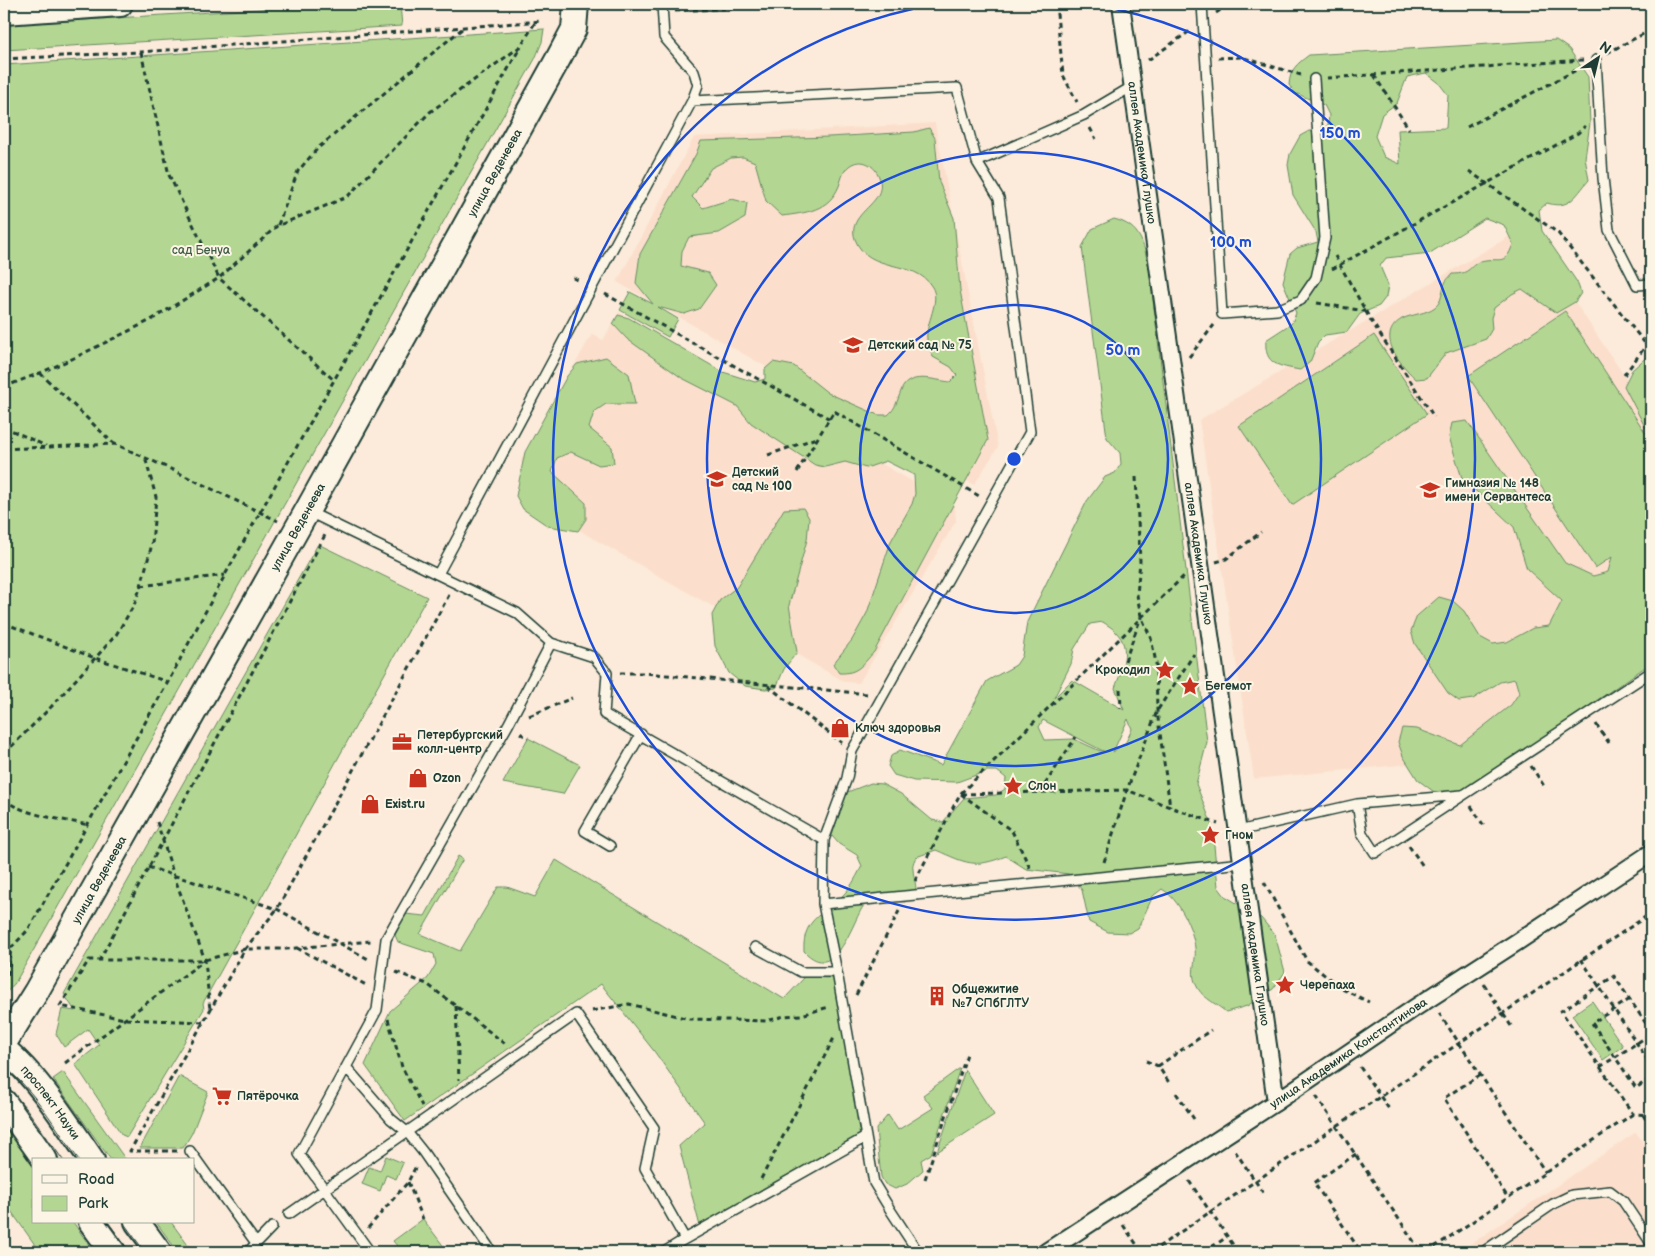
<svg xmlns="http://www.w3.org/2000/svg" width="1655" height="1256" font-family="'Balsamiq Sans',sans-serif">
<rect width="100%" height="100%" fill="#fcebda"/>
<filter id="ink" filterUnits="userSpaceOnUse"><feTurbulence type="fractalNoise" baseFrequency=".02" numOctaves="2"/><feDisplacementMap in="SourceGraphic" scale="10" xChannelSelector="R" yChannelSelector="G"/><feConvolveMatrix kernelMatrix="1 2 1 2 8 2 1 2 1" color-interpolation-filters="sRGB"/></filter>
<g filter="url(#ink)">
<path fill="#fbdfcc" d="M935 123 998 447 974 485 617 282 694 137Z
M1525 227 1651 416V615L1442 761 1254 779 1199 420Z
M619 312 955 506 956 521 859 683 845 682 587 535 530 498 521 459 592 334 603 340Z
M1636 1132 1651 1155V1252H1459Z"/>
<path fill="#b3d792" stroke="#698a63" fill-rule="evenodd" d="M339 4H400L402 26 4 50V25Z
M544 29 542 42 535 59 15 983 4 995V65Z
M1556 40 1569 49 1588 77 1590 123 1585 158 1589 180C1575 196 1570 210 1547 203L1539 210 1542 231 1577 282 1581 293 1575 302 1556 313 1522 289 1512 294 1494 308 1491 318 1492 329 1486 339 1446 353 1427 378 1416 379C1401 365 1374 335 1402 319 1412 314 1426 314 1435 307 1443 301 1441 292 1445 283 1446 280 1450 277 1452 274 1472 274 1468 266 1481 261 1498 256 1505 268 1513 244L1504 225 1485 218 1430 253 1386 258 1380 266 1388 285 1386 297 1379 306 1360 314 1347 332 1325 335 1318 342 1310 362 1300 370C1279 366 1264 365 1266 340L1292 323 1296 313 1283 282 1290 254 1297 248 1318 242 1316 232 1293 195 1288 165 1290 154 1300 136 1309 131H1320L1328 125 1329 115 1324 105 1295 93 1289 85C1290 69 1297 64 1309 55ZM1426 73 1438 82 1448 95 1446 128 1398 130 1400 164 1384 157 1375 136 1382 114 1397 103 1407 77Z
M929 128 935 138 939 182 954 218 960 290 988 440 874 652C862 665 858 674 839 673L833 664 852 640 867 613 891 541 912 504 915 494 914 475 886 461 866 468 845 462 825 467 815 465 751 423 737 406 682 378 627 339 613 324 618 315 629 318 723 372 755 382 765 379V369L773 362 794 366 828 393 878 415H888C896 408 897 401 901 391 908 371 934 380 950 382L957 375 951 367 933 357C931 351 927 345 927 339 925 324 941 301 932 287 915 258 868 274 855 239 848 219 870 209 878 195 887 178 870 155 852 164 843 169 842 178 839 186 829 211 805 213 782 216L766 201 755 162 743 157 731 158 711 168 692 197 703 208 732 199 747 203 745 218 719 233 689 237 682 251 681 266 708 273 716 285 699 309 684 314 658 307 678 319 668 337 620 310 630 292 653 304 636 283 640 254 696 154 701 141 829 137 914 132Z
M1114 219C1141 226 1143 243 1149 267L1207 742 1196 784 1212 825 1218 887 1225 896 1261 918 1275 935 1285 972 1273 989 1247 1006 1226 1012C1219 1006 1203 997 1199 990 1188 973 1197 964 1195 948 1193 929 1179 899 1162 889L1153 896 1138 928 1129 933 1108 932 1089 922 1082 890 1069 874 1026 869 1006 856C974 869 966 863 936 850L916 857C914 861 912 865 913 869 914 886 922 890 905 902L873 897C870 899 867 901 864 905 851 924 836 985 804 951 802 917 826 914 845 893 852 886 857 875 862 866L857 855 839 844 832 836 845 793 871 783 882 784 901 794 932 820 943 822 964 798 996 795 1005 789 1006 778 997 771H987L957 782 914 781 894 775 888 766 891 756 900 750 941 765 987 681 1016 665 1022 656 1027 622 1087 501 1105 477 1115 473 1121 464 1120 453 1107 438 1082 247 1092 229ZM1103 622C1107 625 1113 628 1116 632 1132 648 1122 669 1115 688L1124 710 1072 680 1054 698 1071 664 1074 649 1090 624ZM1128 719 1132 729 1126 742 1113 752ZM1043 720 1103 751H1104H1100L1074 739 1045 740 1039 727Z
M1565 311 1651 441V663L1472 787 1441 797 1418 780 1403 756 1398 742 1402 728 1417 729 1460 745 1511 705 1519 693 1515 679 1500 682 1473 699 1459 701 1448 693 1415 644 1411 631 1417 616 1439 597 1453 601 1464 611 1480 637 1493 644 1507 642 1533 628 1549 626 1562 601 1527 569 1514 527 1462 478 1449 437 1452 423 1467 421 1565 563 1593 576 1608 572 1612 557 1595 568 1468 376Z
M1374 335 1427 414 1292 505 1239 426Z
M1651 353V435L1644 425 1624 386 1632 370Z
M606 357 629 374 635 404H606L594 412 589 428 612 447 614 463 599 465 571 452 557 458 552 472 586 503V519L578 531 548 526 523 509 516 496 525 452 567 376 577 364Z
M803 508 809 518 807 540 789 605 797 652 784 669 776 688 765 689 745 686 729 673 715 646 712 615 720 600 737 587 784 509Z
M318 544 427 597 203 1003 204 1009 127 1137 122 1135 75 1064 99 1045 88 1029 64 1047 56 1034 62 1009 75 1011 64 994Z
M528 738 580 765 563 794 503 783Z
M458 856 463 859 420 934 460 951 498 887H507L535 897 556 860 784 999 805 977 833 978 843 1019 866 1137 701 1230 679 1146 705 1123 654 1051 601 984 405 1121 365 1065 390 1011 428 978 436 964 434 954 398 942 395 935 405 914 425 916Z
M1592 1001 1623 1046 1603 1060 1572 1015Z
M960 1068 931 1154 921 1160 923 1170 907 1184 895 1189 885 1184 881 1177 876 1129 888 1115 898 1130 933 1108 923 1095Z
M965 1070 994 1115 937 1152Z
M63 1072 126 1160H111L53 1079Z
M179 1076 208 1092 192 1133 183 1148H140Z
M6 1129 34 1167V1222H73L94 1252H40L4 1201V1131Z
M386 1156 403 1163 396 1179 386 1175 380 1191 362 1184 369 1167 380 1171Z
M423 1219 448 1252H402L393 1241Z
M156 1222H171L193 1252H178Z"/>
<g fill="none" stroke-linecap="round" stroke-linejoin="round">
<defs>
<path id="lane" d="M1202 4 1222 314 1277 310 1301 300 1316 278 1325 238 1314 79
M1596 60 1603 178 1609 230 1637 285 1651 284
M692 101 957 88 977 162 999 198 1030 432 852 751 847 778 824 840 823 904 837 972 874 1183 891 1211 918 1252
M977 162 1084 115 1133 86
M307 511 517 613 551 643 508 725 386 939 377 1010 299 1154 370 1252
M438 574 692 101 698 85 694 72 664 37 662 4
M551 643 594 657 607 673 604 714 824 840
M1357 804 1462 795
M1238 831 1357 804 1362 833 1375 853 1651 672
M610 846 585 831 641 734
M823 904 1243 863
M755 947 801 972H837
M346 1067 391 1119 407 1132 423 1152 492 1252
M190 1151 256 1243
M289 1214 576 1014 654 1128 645 1168 685 1239
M248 1252 272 1227
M664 1252 685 1239 866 1137
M1483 1252 1553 1204 1572 1195 1610 1191 1623 1201 1651 1243"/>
<g id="street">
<path id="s1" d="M1121 4 1276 1102"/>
<path id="s2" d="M1046 1252 1276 1102 1413 1009 1517 942 1651 853"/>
</g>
<g id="secondary">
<path d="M4 12 120 4"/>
<path id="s3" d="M4 1043 36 992 307 511 558 59 574 29 576 4"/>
<path id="s4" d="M4 1049C40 1080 65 1121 92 1160"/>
<path d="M4 1102 45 1160"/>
<path d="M91 1222 113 1252"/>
<path d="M137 1222 159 1252"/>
</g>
</defs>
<use href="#lane" stroke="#1f3d34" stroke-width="12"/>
<use href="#street" stroke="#1f3d34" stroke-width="20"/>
<use href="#secondary" stroke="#1f3d34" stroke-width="28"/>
<path stroke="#1f3d34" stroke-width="3" stroke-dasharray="5 4" stroke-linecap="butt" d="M1056 4 1063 75 1077 102
M675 11 814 4
M1216 13 1230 4
M141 52 169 175 219 278 335 381
M1607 53 1651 30
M1218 58 1241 57 1301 75
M4 59 141 52 542 21
M1148 60 1190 31
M1374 75 1409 129
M1327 78 1583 60
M1467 127 1584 66
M1090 128 1096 139
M1469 171 1558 233 1651 351
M278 225 298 171 318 148 463 28
M1335 256 1370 319 1434 417
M1332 269 1578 133 1585 126
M573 278 580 281
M605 294 830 419
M1317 303 1365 311
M1189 357 1214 325
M40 373 114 444
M1624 375 1651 339
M4 387 40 373 74 358 151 320 219 278 277 226 347 197 430 112 521 46 536 21
M4 427 46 446
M4 449 115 444 177 472 278 521
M768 455 819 437
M797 472 834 411 979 496
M1136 477 1140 561 1137 595 1141 616 1151 638 1156 663 1157 711 1170 807
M1216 562 1226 559 1261 532
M141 586 225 575
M4 623 95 658 168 682
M1125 661 1141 617
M620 673H645L868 694
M768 686 842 743
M1120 689 1121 708
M529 716 572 698
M1596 724 1609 743
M520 733 528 738
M4 752 13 745 51 707 116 635 134 605 141 586 152 544 156 497 145 457
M1531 766 1544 786
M1040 792 1076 737
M961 794 1127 790 1170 807 1218 824
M961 794 1012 831 1031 870
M4 799C24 816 63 819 88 825
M1471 806 1484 826
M157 822 174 876 205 960 210 1010
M1409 846 1423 866
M1104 862 1127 790 1157 711 1194 654
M148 867 277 909 370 960
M915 881 960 794 1184 576
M1264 882 1307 961 1342 989 1369 1002
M4 938 11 948
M297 948 366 985
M1581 959 1651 1065
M99 961 325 535
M396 972 427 984 507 1045
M8 975 11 948 28 930 168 682 225 575 521 46
M1484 984 1513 1029
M856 995 899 911
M1630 999 1592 1023 1636 1088 1651 1078
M456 1006 459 1080
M592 1011 629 1004 689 1019 767 1021 784 1016 801 1015 829 1007
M1439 1013 1546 1173
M388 1019 402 1067 422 1106
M203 1022 125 1019 60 1006 89 960H205L245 949H286L371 941
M1651 1031 1614 976 1561 1011 1633 1114 1651 1115
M1146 1061 1158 1066 1170 1084
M65 1063 205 960
M1158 1066 1211 1030
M1360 1067 1389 1109
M1600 1067 1651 1034
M1480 1075 1444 1098 1508 1198
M1176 1093 1194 1119
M1316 1096 1421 1252
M1643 1115 1651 1127
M177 1151H130L245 949 277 909 449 595
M1235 1151 1264 1194
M1356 1154 1314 1183 1361 1252
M761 1179 834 1038
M925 1179 967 1054
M1189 1181 1238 1252
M408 1182 423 1219
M1123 1225 1142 1252
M368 1228 408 1182 416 1166
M1151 1252 1651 913
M1204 1252 1227 1237
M1427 1252 1633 1114"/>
<use href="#lane" stroke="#fcf5e5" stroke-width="9"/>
<use href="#street" stroke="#fcf5e5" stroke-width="16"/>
<use href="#secondary" stroke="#fcf5e5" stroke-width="24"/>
<path stroke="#1f3d34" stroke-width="1" d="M4 1067C34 1089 57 1130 79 1160
M4 1083 26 1108 63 1160
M108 1222 130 1252
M123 1222 145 1252"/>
</g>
</g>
<g fill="none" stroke="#1d4ed8" stroke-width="2.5">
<circle cx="1014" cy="459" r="154"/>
<circle cx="1014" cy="459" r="307"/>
<path d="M1090 4A461 461 0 1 1 938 4"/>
</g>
<defs>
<symbol id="school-bare" viewBox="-9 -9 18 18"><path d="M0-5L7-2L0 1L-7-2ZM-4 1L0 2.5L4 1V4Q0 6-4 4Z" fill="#c8321e" stroke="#fcf5e5" stroke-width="2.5" paint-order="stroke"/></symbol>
<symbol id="sight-bare" viewBox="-9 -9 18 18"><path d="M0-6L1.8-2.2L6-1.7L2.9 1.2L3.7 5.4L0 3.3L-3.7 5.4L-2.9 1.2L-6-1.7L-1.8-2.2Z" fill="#c8321e" stroke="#fcf5e5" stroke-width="2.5" paint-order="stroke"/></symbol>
<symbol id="shop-bare" viewBox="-9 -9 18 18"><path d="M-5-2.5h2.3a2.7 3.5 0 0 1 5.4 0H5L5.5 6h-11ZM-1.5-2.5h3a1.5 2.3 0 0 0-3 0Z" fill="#c8321e" stroke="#fcf5e5" stroke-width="2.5" paint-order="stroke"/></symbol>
<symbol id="office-bare" viewBox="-9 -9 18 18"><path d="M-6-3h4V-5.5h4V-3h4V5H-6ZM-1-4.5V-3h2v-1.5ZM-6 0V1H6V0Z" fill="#c8321e" stroke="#fcf5e5" stroke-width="2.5" paint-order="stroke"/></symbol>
<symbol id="building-bare" viewBox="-9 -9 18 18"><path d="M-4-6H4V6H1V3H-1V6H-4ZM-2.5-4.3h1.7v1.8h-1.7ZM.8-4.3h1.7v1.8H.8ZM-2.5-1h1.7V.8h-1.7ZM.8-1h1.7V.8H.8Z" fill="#c8321e" stroke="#fcf5e5" stroke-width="2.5" paint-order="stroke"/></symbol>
<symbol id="supermarket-bare" viewBox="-9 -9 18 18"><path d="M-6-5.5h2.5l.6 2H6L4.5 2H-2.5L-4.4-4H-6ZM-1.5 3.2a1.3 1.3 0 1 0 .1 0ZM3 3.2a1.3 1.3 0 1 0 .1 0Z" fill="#c8321e" stroke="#fcf5e5" stroke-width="2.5" paint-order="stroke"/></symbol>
</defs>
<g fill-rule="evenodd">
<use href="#school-bare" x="839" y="331" width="28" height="28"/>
<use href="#school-bare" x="703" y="465" width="28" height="28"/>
<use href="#school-bare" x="1416" y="476" width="28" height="28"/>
<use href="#sight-bare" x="1151" y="656" width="28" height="28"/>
<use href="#sight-bare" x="1176" y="672" width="28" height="28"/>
<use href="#shop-bare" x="826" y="714" width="28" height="28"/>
<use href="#office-bare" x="388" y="728" width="28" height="28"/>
<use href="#shop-bare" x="404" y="764" width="28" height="28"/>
<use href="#sight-bare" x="999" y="772" width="28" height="28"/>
<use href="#shop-bare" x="356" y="790" width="28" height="28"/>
<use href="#sight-bare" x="1196" y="821" width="28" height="28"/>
<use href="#sight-bare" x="1271" y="971" width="28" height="28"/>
<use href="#building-bare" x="923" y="982" width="28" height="28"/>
<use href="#supermarket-bare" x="208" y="1082" width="28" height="28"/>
</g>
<g text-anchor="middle" stroke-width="4" stroke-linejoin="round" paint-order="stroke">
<g font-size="12" fill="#1f3d34" stroke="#fcf5e5">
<text dy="4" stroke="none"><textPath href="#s1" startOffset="150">аллея Академика Глушко</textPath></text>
<text dy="4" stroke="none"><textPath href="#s3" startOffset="999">улица Веденеева</textPath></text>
<text dy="4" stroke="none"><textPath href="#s3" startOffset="594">улица Веденеева</textPath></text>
<text dy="4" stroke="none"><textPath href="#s1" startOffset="555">аллея Академика Глушко</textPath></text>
<text dy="4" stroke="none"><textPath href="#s3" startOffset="189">улица Веденеева</textPath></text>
<text dy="4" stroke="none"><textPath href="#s1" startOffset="960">аллея Академика Глушко</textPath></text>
<text dy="4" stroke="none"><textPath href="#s2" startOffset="362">улица Академика Константинова</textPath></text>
<text dy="4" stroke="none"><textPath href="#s4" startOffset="71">проспект Науки</textPath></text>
</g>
<g font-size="12" fill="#3d5c47" stroke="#fcf5e5">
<text x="201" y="254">сад Бенуа</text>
</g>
<g font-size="12" font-weight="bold" fill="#1f3d34" stroke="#fcf5e5" text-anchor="start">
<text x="868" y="349">Детский сад № 75</text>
<text x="732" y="476">Детский<tspan x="732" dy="14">сад № 100</tspan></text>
<text x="1445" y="487">Гимназия № 148<tspan x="1445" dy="14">имени Сервантеса</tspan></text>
<text x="1150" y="674" text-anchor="end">Крокодил</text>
<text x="1205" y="690">Бегемот</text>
<text x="855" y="732">Ключ здоровья</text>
<text x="417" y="739">Петербургский<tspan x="417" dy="14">колл-центр</tspan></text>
<text x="433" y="782">Ozon</text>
<text x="1028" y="790">Слон</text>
<text x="385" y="808">Exist.ru</text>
<text x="1225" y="839">Гном</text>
<text x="1300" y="989">Черепаха</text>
<text x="952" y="993">Общежитие<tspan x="952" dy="14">№7 СПбГЛТУ</tspan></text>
<text x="237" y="1100">Пятёрочка</text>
</g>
</g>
<circle cx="1014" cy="459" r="8" fill="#1d4ed8" stroke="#fcf5e5" stroke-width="2.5"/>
<g font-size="15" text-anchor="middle" font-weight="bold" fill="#1d4ed8" stroke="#fcf5e5" stroke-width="4" stroke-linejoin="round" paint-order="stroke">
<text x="1340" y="138">150 m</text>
<text x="1231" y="247">100 m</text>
<text x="1123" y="355">50 m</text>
</g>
<rect width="1655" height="1256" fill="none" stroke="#fcf5e5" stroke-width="20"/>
<rect x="10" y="10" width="1635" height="1236" fill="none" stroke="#1f3d34" stroke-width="2" filter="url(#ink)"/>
<rect x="32" y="1158" width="162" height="65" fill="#fcf5e5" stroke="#a4ab9e"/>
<rect x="42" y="1175" width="25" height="8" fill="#fcf5e5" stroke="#a4ab9e"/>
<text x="78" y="1184" font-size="15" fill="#1f3d34">Road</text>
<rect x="42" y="1196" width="25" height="15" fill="#b3d792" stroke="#a4ab9e"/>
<text x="78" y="1208" font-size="15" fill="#1f3d34">Park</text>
<g transform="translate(1598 58) rotate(35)" stroke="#fcf5e5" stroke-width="4" paint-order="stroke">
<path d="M0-4L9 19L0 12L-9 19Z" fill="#1f3d34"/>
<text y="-8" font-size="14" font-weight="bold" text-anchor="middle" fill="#1f3d34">N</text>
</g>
</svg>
